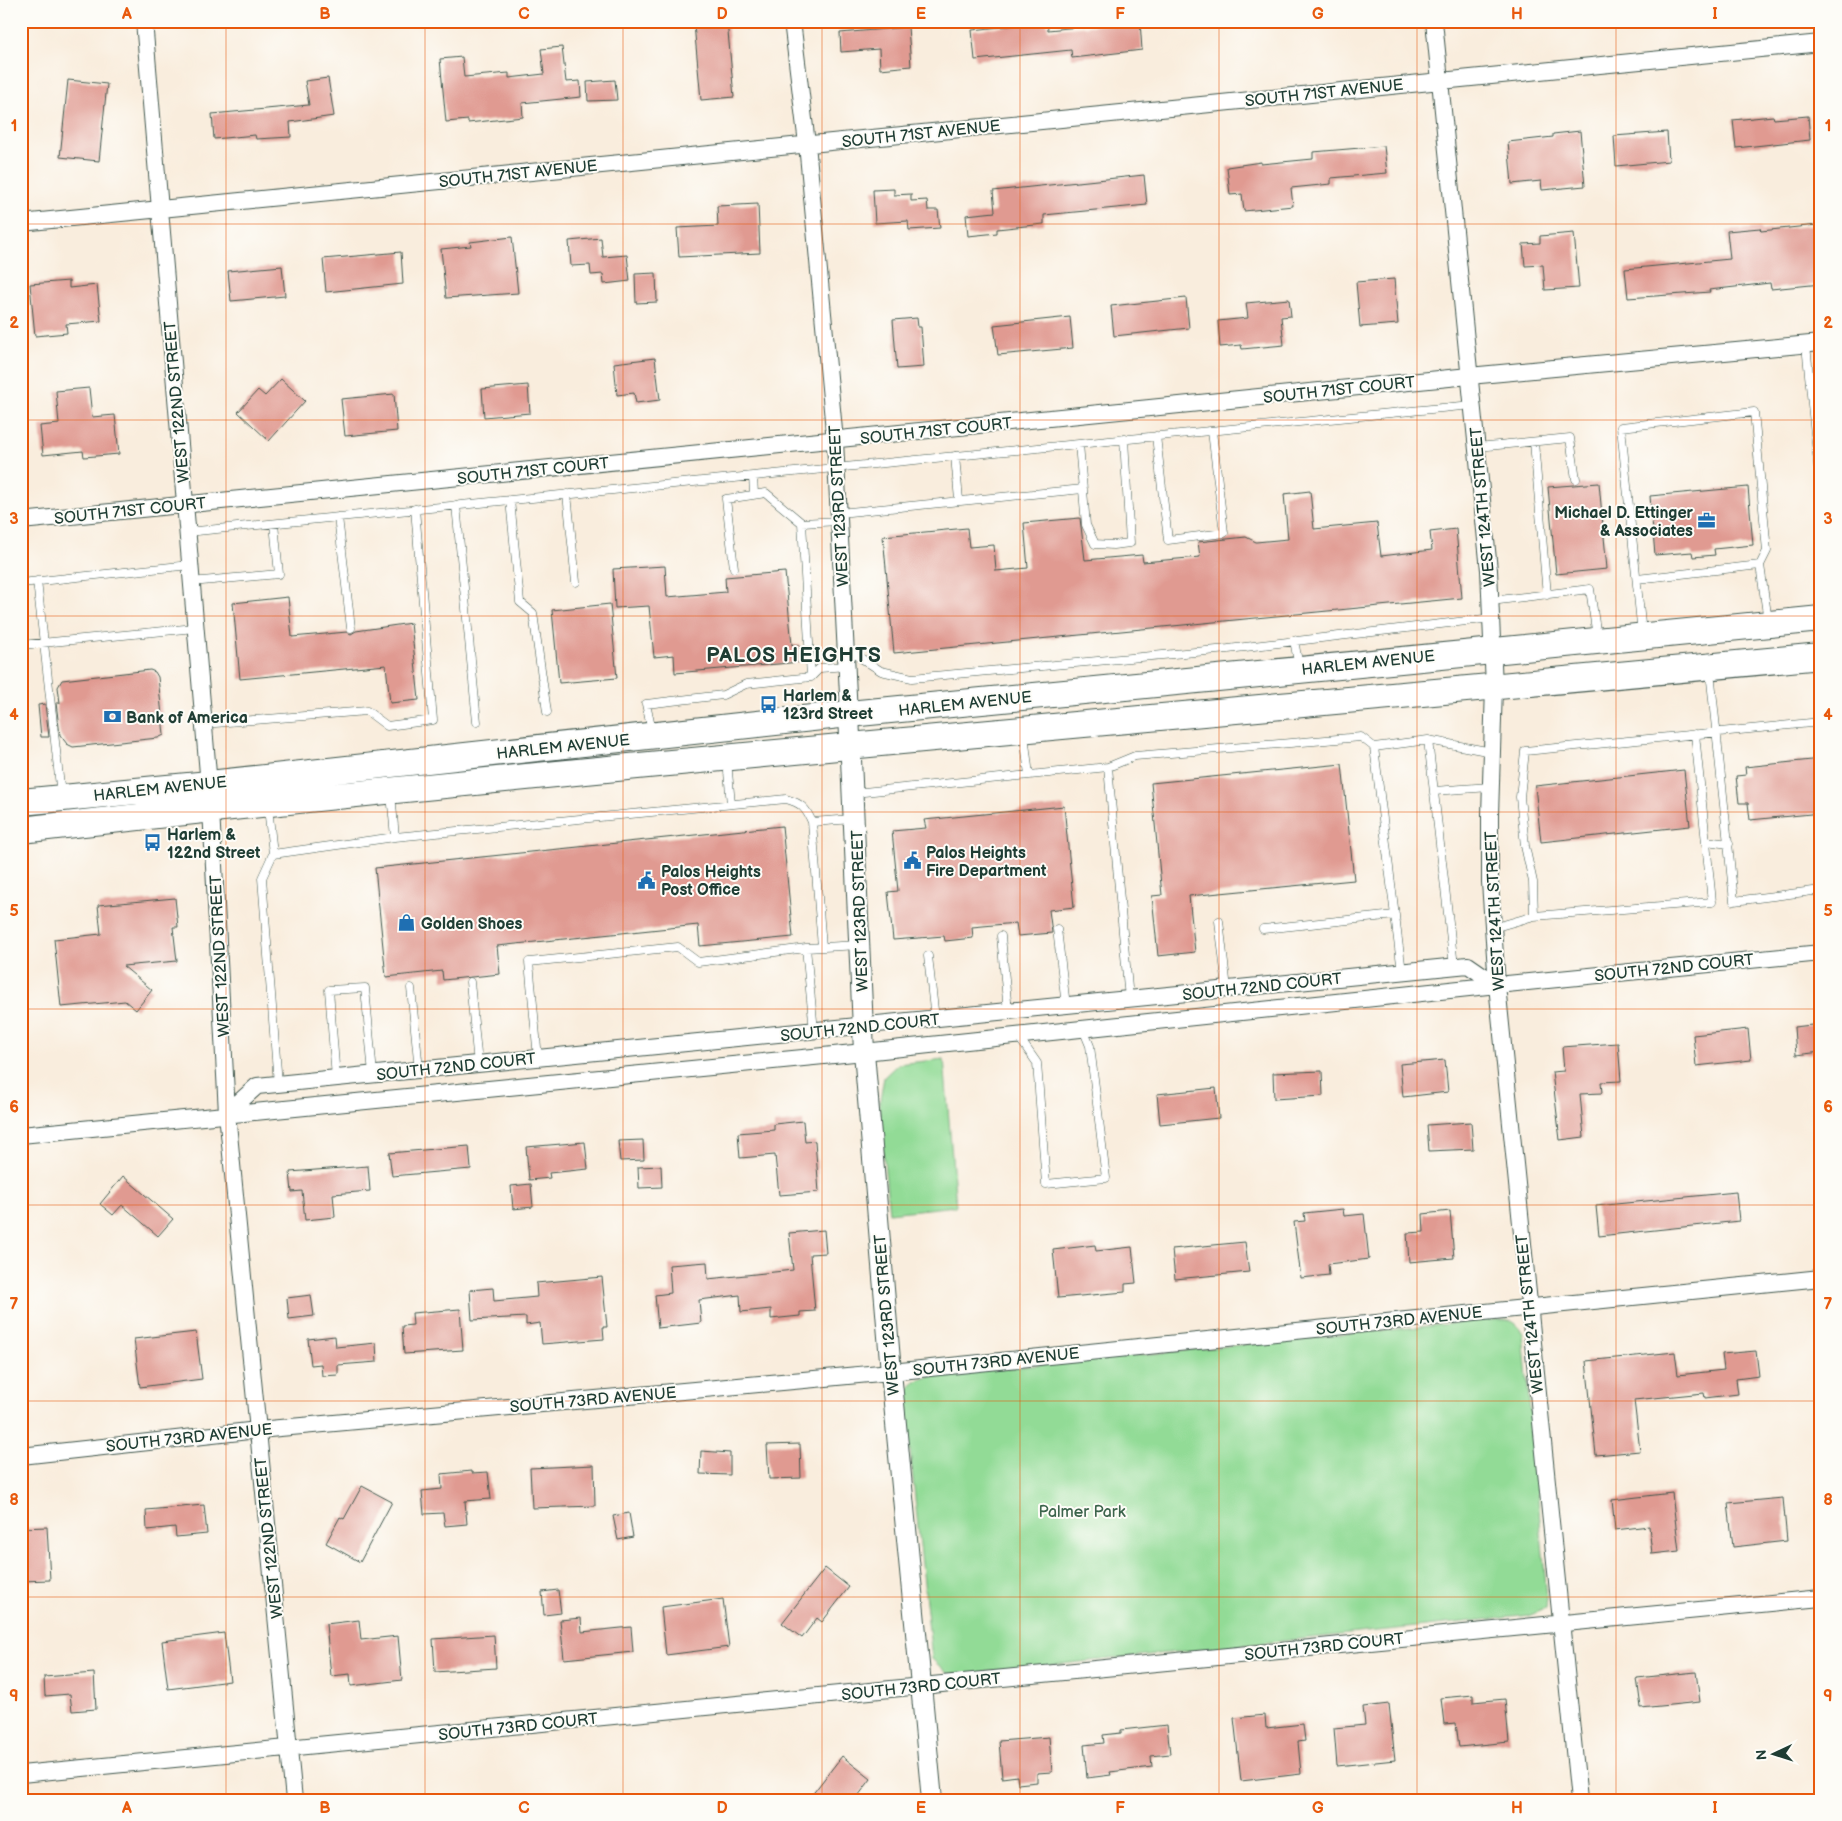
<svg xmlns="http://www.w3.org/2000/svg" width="1842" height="1821" font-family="'Balsamiq Sans',sans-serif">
<rect width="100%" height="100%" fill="#fdfcf7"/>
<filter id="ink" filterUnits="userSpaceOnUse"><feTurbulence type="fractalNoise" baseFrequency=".02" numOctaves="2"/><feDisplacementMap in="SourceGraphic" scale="10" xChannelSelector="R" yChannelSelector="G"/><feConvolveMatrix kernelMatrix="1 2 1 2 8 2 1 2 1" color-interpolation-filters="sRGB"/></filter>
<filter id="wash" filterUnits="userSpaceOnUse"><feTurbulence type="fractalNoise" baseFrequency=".0096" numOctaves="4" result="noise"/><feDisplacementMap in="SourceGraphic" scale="20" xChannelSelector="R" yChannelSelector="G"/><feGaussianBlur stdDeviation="1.12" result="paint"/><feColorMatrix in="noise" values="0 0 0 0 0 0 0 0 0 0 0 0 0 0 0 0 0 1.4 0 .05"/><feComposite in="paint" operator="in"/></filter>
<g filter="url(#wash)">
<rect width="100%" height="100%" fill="#f9eddd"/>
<path fill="#92db96" stroke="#588c65" d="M944 1059 956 1206 889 1213 879 1107 884 1077 898 1064Z
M1489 1320C1506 1320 1515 1317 1523 1334L1547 1598 1546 1608 1531 1615 956 1675 947 1673 932 1659 905 1403C907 1380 919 1379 940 1375Z"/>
<g id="blocks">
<path fill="#e09a91" d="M727 21 734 97 701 100 694 24Z
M1140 21 1142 50 1072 58 1071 50 975 60 972 30 1047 22 1048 30Z
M908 27 911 66 880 69 879 49 841 52 840 33Z
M562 47 566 82 580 81 581 97 522 103 523 117 468 123V120L446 122 440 59 462 57 464 77 509 73V78L544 74 541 49Z
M328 78 334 116 290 122 291 137 256 139 255 135 214 139 212 114 309 105 305 81Z
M68 80 107 84 99 161 60 157Z
M615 80 617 100 588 101 587 82Z
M1773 116 1774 119 1808 116 1810 140 1736 148 1733 120Z
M1580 131 1585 186 1542 190 1541 181 1512 184 1508 142 1553 137V134Z
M1667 132 1669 161 1616 166 1614 136Z
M1384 146 1387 173 1331 178V184L1291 188 1293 206 1244 211 1242 194 1230 195 1227 167 1261 162V164L1313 159V152Z
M1144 175 1147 205 1044 215V224L997 229V233L968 236 966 215 995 212 993 191Z
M894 189V195L911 194V201L927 200 928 210H938L940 228 909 230 908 221 875 223 873 190Z
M758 204 760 253 679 257 677 228 718 226 717 206Z
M1817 225 1821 284 1771 289 1770 283 1709 290 1710 292 1628 298 1625 269 1730 259 1727 231 1760 228 1761 231Z
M1574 233 1579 288 1545 290 1543 265 1525 266 1523 244 1540 243V236Z
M512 237 518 293 446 298 441 249 471 246 470 242Z
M601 238 603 257 627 255 630 281 604 284 603 274 591 275 590 265 571 266 569 241Z
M401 252 403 284 326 292 323 259Z
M282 266 285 296 231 301 228 271Z
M656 273 657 302 636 303 635 274Z
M1394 279 1398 324 1360 327 1356 282Z
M69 281V288L97 285 101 321 66 324 67 333 35 336 30 284Z
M1186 298 1189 328 1114 336 1111 306Z
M1289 299 1291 316 1281 317 1284 345 1242 349 1241 345 1220 347 1218 321 1248 318 1246 303Z
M1070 317 1073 348 998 355 994 325Z
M917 318 918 327H921L924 367 897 369 893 320Z
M655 358 660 400 636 403 634 393 617 395 614 363Z
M281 379 305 401 269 441 238 412 258 390 265 396Z
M528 385 530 413 484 417 482 389Z
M89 388 92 417 115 415 119 454 84 457 83 451 43 455 40 426 59 424 56 391Z
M394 394 397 431 345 436 341 399Z
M1599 483 1607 569 1556 574 1548 487Z
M1748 487 1753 545 1714 549 1715 555 1693 557 1692 552 1655 555 1650 496Z
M1310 491 1314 529 1377 523 1381 556 1432 550 1430 532 1456 529 1462 598 894 653 883 536 967 528 969 547 994 545 996 571 1028 568 1024 523 1080 518 1085 560 1142 555 1143 562 1200 557 1198 542 1246 537 1256 542 1288 539 1284 494Z
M665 566 667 597 726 592 725 577 785 572 792 645H800L801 662 675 673 674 655 654 657 649 606 615 608 613 569Z
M288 597 292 637 347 632 351 634 356 631 411 623 419 700 390 703 386 665 240 679 233 603Z
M610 604 617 678 559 683 552 610Z
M150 670 155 672 158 677 164 735 158 738 73 747 67 744 60 735 56 703H60L58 687 62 680Z
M45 704 49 737H41L38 705Z
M1821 759V813L1750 820 1748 803H1739L1736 776 1746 775 1745 767Z
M1342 764 1354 880 1189 896 1195 952 1158 956 1152 896 1162 895 1151 783Z
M1684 770 1690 826 1541 842 1535 786Z
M1064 806 1074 907 1049 910 1052 933 1018 936 1016 923 972 927 973 938 945 941 944 936 893 940 888 892 898 891 892 831 926 828 924 820Z
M782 826 793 937 700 946 698 925 497 946 500 974 443 980 442 971 386 977 375 868Z
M175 898 178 927H173L177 961 123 966 152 990 136 1010 125 1001 61 1007 54 939 101 934 98 905Z
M1821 1024V1052L1796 1055 1794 1027Z
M1748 1029 1751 1060 1696 1066 1693 1035Z
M1618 1043 1621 1081 1601 1082 1602 1093 1580 1094 1584 1137 1560 1140 1552 1072 1564 1071 1562 1047Z
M1445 1060 1448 1092 1403 1097 1400 1064Z
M1322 1071 1323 1096 1274 1099 1273 1073Z
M1216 1088 1219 1118 1160 1124 1157 1094Z
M803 1121 805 1142 815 1141 819 1192 779 1195 775 1155 740 1158 738 1133 774 1130V1124Z
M1471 1122 1473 1149 1429 1151 1427 1125Z
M643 1140 644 1160 620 1161 618 1141Z
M585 1142 588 1169 549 1173 550 1178 529 1180 526 1147Z
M469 1146 471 1169 392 1176 389 1153Z
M368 1166 370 1191 333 1194 335 1217 305 1220 302 1191 292 1192 290 1172Z
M661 1166 662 1187 639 1188 638 1167Z
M123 1176 173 1219 158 1236 122 1205 113 1215 100 1204Z
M531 1184 533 1207 513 1209 511 1186Z
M1736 1192 1739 1221 1599 1236 1596 1206Z
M1343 1209 1344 1216 1364 1214 1369 1259 1328 1264 1329 1275 1301 1278 1294 1222 1305 1221 1304 1213Z
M1450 1211 1454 1258 1409 1262 1407 1233 1424 1232 1423 1214Z
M824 1230 826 1253 810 1254 815 1311 800 1312V1316L771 1319V1309L741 1312 740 1295 699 1300 701 1323 658 1328 655 1295 671 1293 669 1265 707 1262 708 1279 793 1270 789 1233Z
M1245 1242 1249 1272 1175 1279 1172 1249Z
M1095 1245 1096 1251 1132 1247 1136 1283 1125 1284V1292L1058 1298 1053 1250Z
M602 1277 607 1327H603L604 1339 542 1344 540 1323 526 1325V1317L472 1320 470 1290 493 1288 494 1301 537 1297 536 1283Z
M311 1295 314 1316 289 1319 287 1298Z
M460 1309 463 1350 404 1354 402 1326 413 1325 412 1313Z
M196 1332 202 1379 140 1387 134 1339Z
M335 1336 336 1347 376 1343 377 1362 338 1365V1375L322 1376 321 1364 311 1365 308 1339Z
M1756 1351 1759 1376 1736 1379 1738 1394 1705 1398 1704 1393 1634 1400 1640 1451 1596 1455 1586 1361 1675 1352 1678 1375 1724 1370 1722 1354Z
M800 1444 801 1478 769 1479 767 1445Z
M701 1451 730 1453V1475L700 1474Z
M594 1465 595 1506 532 1508 530 1468Z
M472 1471V1473L488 1472 491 1499 465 1501 467 1524 445 1526 443 1513 424 1514 422 1491 442 1489 441 1474Z
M362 1486 392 1502 360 1562 326 1543 340 1517 344 1519Z
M1672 1493 1679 1551 1652 1554 1649 1526 1615 1530 1612 1500Z
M1783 1498 1787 1541 1733 1547 1728 1503Z
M204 1505 207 1534 176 1537 175 1527 147 1530 146 1510Z
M629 1513 633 1537 618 1540 613 1516Z
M47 1527 50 1580 21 1581V1528Z
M825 1568 849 1587 822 1622 817 1618 802 1638 782 1623Z
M558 1590 561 1613 544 1615 542 1592Z
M723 1599 729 1647 666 1655 661 1607Z
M581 1618 582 1632 631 1627 633 1652 564 1659 560 1620Z
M359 1620 361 1640 398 1636 402 1680 351 1686 350 1674 331 1676 326 1624Z
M224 1633 230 1681 168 1689 162 1641Z
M494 1635 496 1668 435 1672 433 1639Z
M1696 1672 1700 1702 1641 1708 1637 1678Z
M94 1673 96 1709 72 1711 70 1694 45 1696 44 1677Z
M1473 1695V1702L1505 1699 1509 1742 1459 1747 1456 1723 1444 1724 1441 1698Z
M1389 1704 1395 1760 1337 1766 1334 1728 1365 1725 1363 1707Z
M1265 1715 1266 1728 1303 1724 1305 1741 1298 1742 1301 1774 1241 1781 1234 1718Z
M1167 1725 1170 1754 1151 1756 1152 1767 1110 1772 1111 1775 1087 1778 1084 1745 1104 1743 1103 1735 1121 1733V1730Z
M1049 1737 1052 1772 1037 1773V1782L1018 1784 1017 1776 1002 1778 999 1741Z
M842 1756 871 1779 855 1800H808Z"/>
</g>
</g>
<g filter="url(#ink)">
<use href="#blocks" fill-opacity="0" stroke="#40574d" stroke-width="1"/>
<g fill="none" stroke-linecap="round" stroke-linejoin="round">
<defs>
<path id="service" d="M1806 345 1821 493
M1156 436 1168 540 1224 533 1212 431
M1534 442 1547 595
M1079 444 1086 525 1095 544 1113 545 1130 543 1124 439
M1477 447 1570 438 1576 479
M955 456 959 500
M753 476 754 494
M567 494 576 582
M510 500 520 602 533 613 547 712
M456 505 477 722
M839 513 1083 489
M338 517 351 628
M187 532 1472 405
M734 568 726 499 766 493 802 523
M1637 579 1760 565
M37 581 61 795
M191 582 279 574 274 524
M21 583 190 565
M1491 601 1590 589 1597 637
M1642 634 1621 427 1754 412 1767 551 1760 565 1768 621
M1294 640 1299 667
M21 645 195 628
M847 649 881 671 912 678 1228 649 1492 618
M1710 671 1734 901 1821 890
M811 677 802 523 839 521
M203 724 367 711 387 726 433 720 415 509
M652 731 646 704 723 695 746 684 811 677 820 668 847 666
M1024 735 1029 775
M1428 740 1454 966
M727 761 731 804
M1108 767 1135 756 1361 737 1374 747
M1434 791 1490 787
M854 793 1108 767 1129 999
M391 794 395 837
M268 807 273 854 262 878 278 1084
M812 822 853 819
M1706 841 1729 844
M273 854 395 837 786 799C801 803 806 808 812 822L822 947
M1534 916 1712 902 1695 734
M1219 921 1227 989
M1493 928 1534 916 1533 882 1525 846 1520 797 1525 751 1821 722
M1057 929 1066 1006
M1263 929 1395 915
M1001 936 1008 1012
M806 948 859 945
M928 956 935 1019
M1402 972 1374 747 1428 740 1492 752
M470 982 478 1064
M411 988 419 1070
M1018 1036 1037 1063 1046 1184 1106 1178 1090 1046 1083 1029
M538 1058 529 962 678 947 698 962 806 948 814 1031
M336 1078 329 990 365 988 373 1074"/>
<path id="minor" d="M144 21 211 809 227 1113 294 1800
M792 21 807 144 835 441 849 714
M1434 21 1489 570 1494 687 1490 815V882L1497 985 1579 1800
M21 223 1821 43
M21 521 1469 376 1821 343
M1497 985 1821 953
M21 1135 864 1052 1497 985 1468 965 257 1086 227 1113
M21 1456 258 1430 891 1372 1821 1278
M21 1774 1821 1598"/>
<path id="tertiary" d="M849 714 864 1052 891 1372 932 1800"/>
<path id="primary" d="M21 802 209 784 849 714 1821 619
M21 830C620 763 1221 713 1821 656"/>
</defs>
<use href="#service" stroke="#40574d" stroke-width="9"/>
<use href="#minor" stroke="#40574d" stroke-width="18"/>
<use href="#tertiary" stroke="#40574d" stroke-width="22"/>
<use href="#primary" stroke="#40574d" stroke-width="28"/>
<use href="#service" stroke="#fff" stroke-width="8"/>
<use href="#minor" stroke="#fff" stroke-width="16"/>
<use href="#tertiary" stroke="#fff" stroke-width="20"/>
<use href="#primary" stroke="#fff" stroke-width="26"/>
</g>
</g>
<path fill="none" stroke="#e8590c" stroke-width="1" stroke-opacity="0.55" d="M226 21V1800M425 21V1800M623 21V1800M822 21V1800M1020 21V1800M1219 21V1800M1417 21V1800M1616 21V1800M21 224H1821M21 420H1821M21 616H1821M21 812H1821M21 1009H1821M21 1205H1821M21 1401H1821M21 1597H1821"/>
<defs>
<symbol id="office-bare" viewBox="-9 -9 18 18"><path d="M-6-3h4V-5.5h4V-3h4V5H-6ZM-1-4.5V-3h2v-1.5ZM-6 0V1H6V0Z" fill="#1f6fb2" stroke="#fdfcf7" stroke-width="2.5" paint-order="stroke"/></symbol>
<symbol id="bus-bare" viewBox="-9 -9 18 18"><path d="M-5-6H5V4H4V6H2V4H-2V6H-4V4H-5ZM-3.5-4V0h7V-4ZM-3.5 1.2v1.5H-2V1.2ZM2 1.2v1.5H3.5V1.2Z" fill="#1f6fb2" stroke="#fdfcf7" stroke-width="2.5" paint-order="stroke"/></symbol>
<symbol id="bank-bare" viewBox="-9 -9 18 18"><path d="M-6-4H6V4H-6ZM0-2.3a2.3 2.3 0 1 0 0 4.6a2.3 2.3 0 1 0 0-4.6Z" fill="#1f6fb2" stroke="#fdfcf7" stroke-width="2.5" paint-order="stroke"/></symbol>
<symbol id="civic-bare" viewBox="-9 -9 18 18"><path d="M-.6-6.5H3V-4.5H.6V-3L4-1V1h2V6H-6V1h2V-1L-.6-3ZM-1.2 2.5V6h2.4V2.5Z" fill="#1f6fb2" stroke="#fdfcf7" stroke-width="2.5" paint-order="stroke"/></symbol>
<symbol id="shop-bare" viewBox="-9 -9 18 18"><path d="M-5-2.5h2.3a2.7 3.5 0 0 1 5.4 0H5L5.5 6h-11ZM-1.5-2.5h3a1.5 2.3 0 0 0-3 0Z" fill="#1f6fb2" stroke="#fdfcf7" stroke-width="2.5" paint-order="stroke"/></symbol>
</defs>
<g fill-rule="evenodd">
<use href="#office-bare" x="1694" y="508" width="25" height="25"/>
<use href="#bus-bare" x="756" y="692" width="25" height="25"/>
<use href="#bank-bare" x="100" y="704" width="25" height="25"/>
<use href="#bus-bare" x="140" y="830" width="25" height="25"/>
<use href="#civic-bare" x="900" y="848" width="25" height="25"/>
<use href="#civic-bare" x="634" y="868" width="25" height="25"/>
<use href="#shop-bare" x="394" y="910" width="25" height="25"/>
</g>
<g text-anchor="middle" stroke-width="4" stroke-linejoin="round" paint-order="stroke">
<g font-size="16" fill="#1f3d34" stroke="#fdfcf7">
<text transform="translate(1324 92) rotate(-6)" y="6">SOUTH 71ST AVENUE</text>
<text transform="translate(921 133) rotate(-6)" y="6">SOUTH 71ST AVENUE</text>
<text transform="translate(518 173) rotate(-6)" y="6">SOUTH 71ST AVENUE</text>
<text transform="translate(1339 389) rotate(-6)" y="6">SOUTH 71ST COURT</text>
<text transform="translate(176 402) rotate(-95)" y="6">WEST 122ND STREET</text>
<text transform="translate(936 430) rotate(-6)" y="6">SOUTH 71ST COURT</text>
<text transform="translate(533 470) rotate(-6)" y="6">SOUTH 71ST COURT</text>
<text transform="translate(838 506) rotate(-93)" y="6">WEST 123RD STREET</text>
<text transform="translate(1482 507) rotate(-95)" y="6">WEST 124TH STREET</text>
<text transform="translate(130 510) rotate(-6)" y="6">SOUTH 71ST COURT</text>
<text transform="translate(1368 662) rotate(-6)" y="6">HARLEM AVENUE</text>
<text transform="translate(965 703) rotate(-6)" y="6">HARLEM AVENUE</text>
<text transform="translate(563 746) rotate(-6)" y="6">HARLEM AVENUE</text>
<text transform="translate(160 788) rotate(-6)" y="6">HARLEM AVENUE</text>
<text transform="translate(859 911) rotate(-92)" y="6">WEST 123RD STREET</text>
<text transform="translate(1494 911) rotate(-93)" y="6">WEST 124TH STREET</text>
<text transform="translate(219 956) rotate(-93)" y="6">WEST 122ND STREET</text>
<text transform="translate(1674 967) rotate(-6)" y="6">SOUTH 72ND COURT</text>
<text transform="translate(1262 986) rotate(-6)" y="6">SOUTH 72ND COURT</text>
<text transform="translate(860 1027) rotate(-6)" y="6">SOUTH 72ND COURT</text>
<text transform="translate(456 1066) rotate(-6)" y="6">SOUTH 72ND COURT</text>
<text transform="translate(1529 1314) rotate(-96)" y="6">WEST 124TH STREET</text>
<text transform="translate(886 1315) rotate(-95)" y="6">WEST 123RD STREET</text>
<text transform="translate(1399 1320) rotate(-6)" y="6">SOUTH 73RD AVENUE</text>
<text transform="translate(996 1361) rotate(-6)" y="6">SOUTH 73RD AVENUE</text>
<text transform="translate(593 1399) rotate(-5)" y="6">SOUTH 73RD AVENUE</text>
<text transform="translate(189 1437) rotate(-6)" y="6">SOUTH 73RD AVENUE</text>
<text transform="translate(268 1538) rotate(-96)" y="6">WEST 122ND STREET</text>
<text transform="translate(1324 1646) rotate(-6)" y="6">SOUTH 73RD COURT</text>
<text transform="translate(921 1686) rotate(-6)" y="6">SOUTH 73RD COURT</text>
<text transform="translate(518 1726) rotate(-6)" y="6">SOUTH 73RD COURT</text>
</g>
<g font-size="16" font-weight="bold" fill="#1f3d34" stroke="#fdfcf7" text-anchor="start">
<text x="1693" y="518" text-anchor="end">Michael D. Ettinger<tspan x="1693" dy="18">&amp; Associates</tspan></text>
<text x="783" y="701">Harlem &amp;<tspan x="783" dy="18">123rd Street</tspan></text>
<text x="126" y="723">Bank of America</text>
<text x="167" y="840">Harlem &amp;<tspan x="167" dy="18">122nd Street</tspan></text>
<text x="926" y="858">Palos Heights<tspan x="926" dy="18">Fire Department</tspan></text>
<text x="661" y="877">Palos Heights<tspan x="661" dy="18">Post Office</tspan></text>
<text x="421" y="929">Golden Shoes</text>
</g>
<g font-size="16" fill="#3c644c" stroke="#fdfcf7">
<text x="1082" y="1517">Palmer Park</text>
</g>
<g font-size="21" font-weight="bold" letter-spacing="1" fill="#1f3d34" stroke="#fdfcf7">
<text x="794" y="662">PALOS HEIGHTS</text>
</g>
</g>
<rect width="1842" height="1821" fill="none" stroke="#fdfcf7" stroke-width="55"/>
<g transform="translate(1774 1754) rotate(266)" stroke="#fdfcf7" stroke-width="4" paint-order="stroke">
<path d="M0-4L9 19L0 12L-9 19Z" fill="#1f3d34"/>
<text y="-8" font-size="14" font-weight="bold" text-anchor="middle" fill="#1f3d34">N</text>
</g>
<rect x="28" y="28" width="1786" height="1766" fill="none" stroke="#e8590c" stroke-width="2"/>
<g font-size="16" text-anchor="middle" font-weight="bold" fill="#e8590c">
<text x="127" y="19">A</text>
<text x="325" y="19">B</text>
<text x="524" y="19">C</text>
<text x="722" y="19">D</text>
<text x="921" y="19">E</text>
<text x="1120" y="19">F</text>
<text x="1318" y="19">G</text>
<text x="1517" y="19">H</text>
<text x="1715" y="19">I</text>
<text x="14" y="131">1</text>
<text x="1828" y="131">1</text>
<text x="14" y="328">2</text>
<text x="1828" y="328">2</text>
<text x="14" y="524">3</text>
<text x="1828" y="524">3</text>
<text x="14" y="720">4</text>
<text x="1828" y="720">4</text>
<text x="14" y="916">5</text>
<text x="1828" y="916">5</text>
<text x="14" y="1112">6</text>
<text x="1828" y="1112">6</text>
<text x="14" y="1309">7</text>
<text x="1828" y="1309">7</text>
<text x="14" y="1505">8</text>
<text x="1828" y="1505">8</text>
<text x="14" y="1701">9</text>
<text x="1828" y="1701">9</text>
<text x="127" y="1813">A</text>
<text x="325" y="1813">B</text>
<text x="524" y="1813">C</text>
<text x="722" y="1813">D</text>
<text x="921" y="1813">E</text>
<text x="1120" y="1813">F</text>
<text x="1318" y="1813">G</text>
<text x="1517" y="1813">H</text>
<text x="1715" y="1813">I</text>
</g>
</svg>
